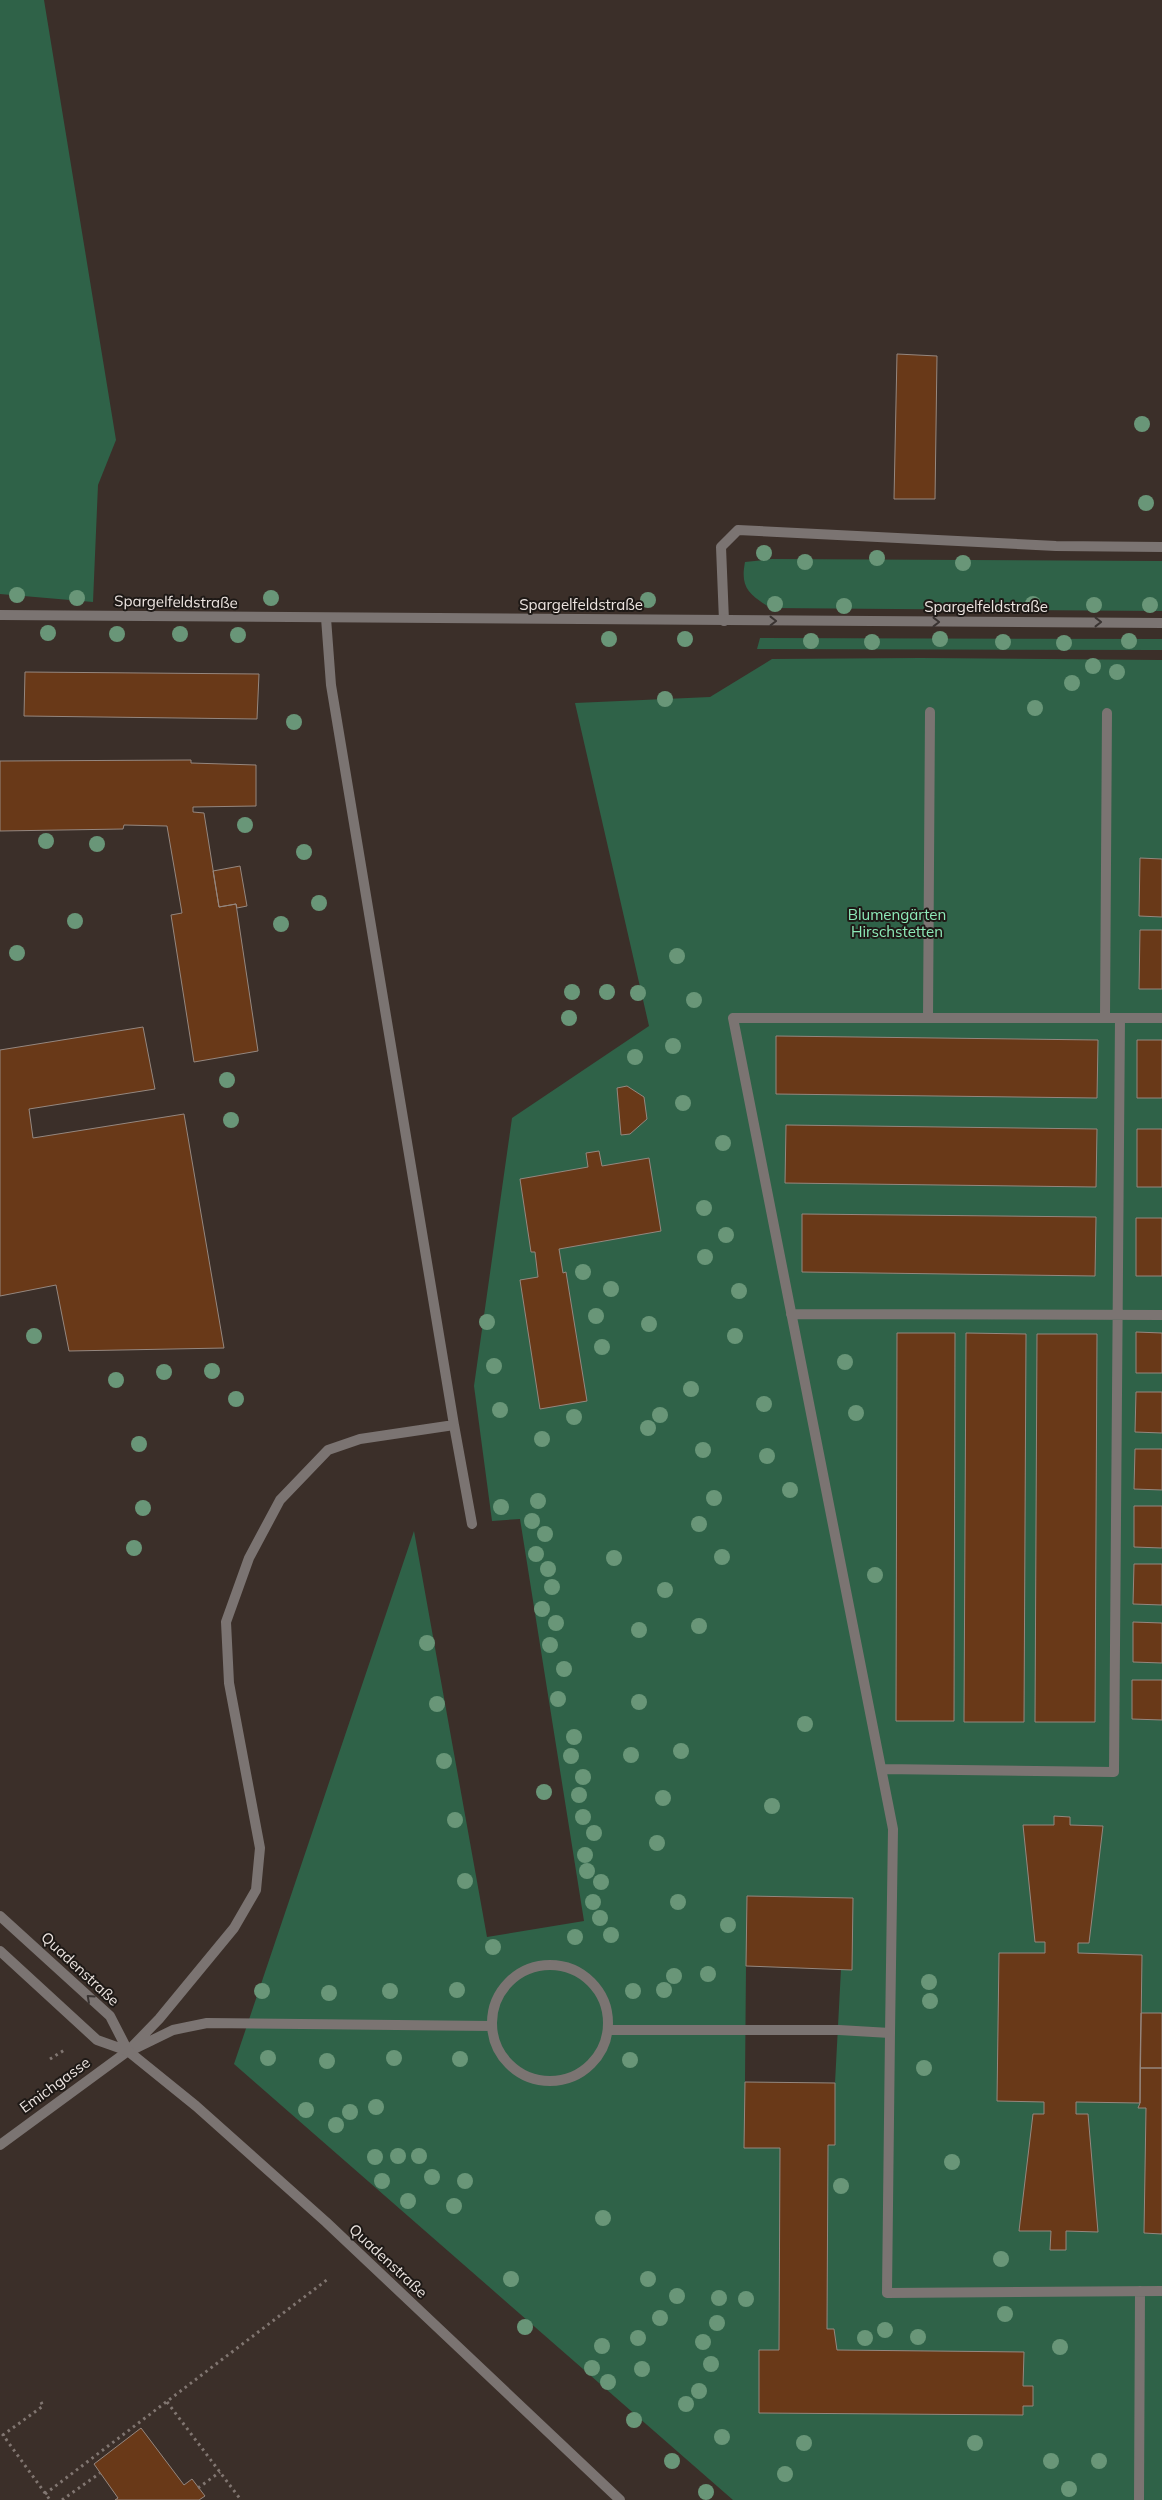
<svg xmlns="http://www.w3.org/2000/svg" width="1162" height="2500" font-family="Mulish,sans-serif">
<rect width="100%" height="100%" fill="#3b2f29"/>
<path fill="#2f6248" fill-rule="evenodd" d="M0 0H44L116 440 98 485 93 602 0 594Z
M772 559 1162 561V611L770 608C749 594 740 588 745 562Z
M760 638 1162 639V650L757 649Z
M920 658 1162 660V2500H733L234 2064 414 1531 487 1937 584 1921 520 1519 492 1521 474 1386 512 1118 649 1026 575 703 710 697 772 659ZM746 1966 841 1969 835 2083 745 2082Z"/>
<path fill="#693918" stroke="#95877f" d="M897 354 937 356 935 499H894Z
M25 672 259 674 257 719 24 716Z
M191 760V763L256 765V806L193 807V812L204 813 219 907 236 904 258 1051 194 1062 171 915 182 913 167 826 124 825 123 829 0 831V761Z
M1140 858 1162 859V917L1139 916Z
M240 866 247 906 237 908 236 904 219 907 213 871Z
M1140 930H1162V989H1139Z
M143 1027 155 1089 29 1109 33 1138 184 1114 224 1348 69 1351 56 1285 0 1296V1050Z
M776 1036 1098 1040 1097 1098 776 1094Z
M1137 1040H1162V1098H1137Z
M627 1086 644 1097 647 1119 630 1134 621 1135 617 1088Z
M786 1125 1097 1129 1096 1187 785 1183Z
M1137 1129H1162V1187H1137Z
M599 1151 602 1166 649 1158 661 1231 559 1249 563 1273 566 1272 587 1401 540 1409 520 1280 538 1277 535 1252H531L520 1179 588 1167 586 1153Z
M802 1214 1096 1217 1095 1276 802 1272Z
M1136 1218H1162V1276H1136Z
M1136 1332 1162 1333V1373H1136Z
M897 1333H955L954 1721H896Z
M966 1333 1026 1334 1024 1722H964Z
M1037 1334H1097L1095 1722H1035Z
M1136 1392H1162V1433L1135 1432Z
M1135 1449H1162V1490L1134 1489Z
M1134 1506H1162V1548L1134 1547Z
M1134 1564H1162V1605L1133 1604Z
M1133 1622 1162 1623V1663L1133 1662Z
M1132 1680H1162V1720L1132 1719Z
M1054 1816 1070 1817V1825L1103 1826 1089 1943H1078V1953L1142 1955 1140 2103 1076 2102V2114H1088L1098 2232 1066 2231V2250H1050L1051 2231H1019L1033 2114H1044V2102L997 2101 999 1953H1045V1942H1035L1023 1825H1054Z
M747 1896 853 1898 852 1970 746 1966Z
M1141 2013H1162V2068H1140Z
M1140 2068H1162V2234L1144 2233 1146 2108H1138L1140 2103Z
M745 2082 835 2083V2145H828L827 2329H834L837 2350 1024 2352 1023 2386H1033V2406H1023V2415L759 2413V2350H779L780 2148H744Z
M141 2428 184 2485 192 2479 205 2496 199 2500H115L118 2498 94 2464Z"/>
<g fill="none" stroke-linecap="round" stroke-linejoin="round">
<path stroke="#817671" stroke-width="3" stroke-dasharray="2.5 4" stroke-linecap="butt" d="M50 2059 66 2049
M41 2402 43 2406 3 2435 50 2500
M167 2402 241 2500
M198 2488 220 2472
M45 2494 328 2279
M62 2500 100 2473"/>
<path stroke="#7b7472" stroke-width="10" d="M724 621 721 547 738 530 1056 546 1162 547
M928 1018 930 712
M1105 1018 1107 713
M791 1314 1162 1315
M454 1425 472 1524
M882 1769 1114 1772 1120 1018
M492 2023a58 58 0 1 1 116 0a58 58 0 1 1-116 0Z
M608 2030H839L890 2033 887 2293 1162 2291
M890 2033 893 1829 733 1018H1162
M134 2049 173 2030 207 2023 491 2026
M128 2051 159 2019 234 1928 256 1890 260 1848 229 1683 226 1622 249 1558 280 1500 328 1450 360 1439 454 1425 331 685 326 618
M1139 2500 1140 2291"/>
<path stroke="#7b7472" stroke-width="10" d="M0 615 1162 623
M0 2145 128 2051"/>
<path stroke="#7b7472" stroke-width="10" d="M0 1916 110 2016 128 2051
M0 1951 97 2040 128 2051 196 2106 326 2222 620 2500"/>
</g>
<g fill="#699678">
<circle cx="1142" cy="424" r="8"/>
<circle cx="1146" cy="503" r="8"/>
<circle cx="764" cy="553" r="8"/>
<circle cx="877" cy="558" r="8"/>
<circle cx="805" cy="562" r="8"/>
<circle cx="963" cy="563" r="8"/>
<circle cx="17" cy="595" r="8"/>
<circle cx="77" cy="598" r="8"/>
<circle cx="271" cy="598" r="8"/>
<circle cx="648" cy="600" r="8"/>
<circle cx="775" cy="604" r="8"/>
<circle cx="1033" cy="604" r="8"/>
<circle cx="1094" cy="605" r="8"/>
<circle cx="1150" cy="605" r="8"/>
<circle cx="844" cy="606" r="8"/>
<circle cx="48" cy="633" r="8"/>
<circle cx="117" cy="634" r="8"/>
<circle cx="180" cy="634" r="8"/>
<circle cx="238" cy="635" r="8"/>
<circle cx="609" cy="639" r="8"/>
<circle cx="685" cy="639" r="8"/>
<circle cx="940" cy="639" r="8"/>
<circle cx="811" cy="641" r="8"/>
<circle cx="1129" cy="641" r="8"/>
<circle cx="872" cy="642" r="8"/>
<circle cx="1003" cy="642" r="8"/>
<circle cx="1064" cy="643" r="8"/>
<circle cx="1093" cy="666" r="8"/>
<circle cx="1117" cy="672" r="8"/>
<circle cx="1072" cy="683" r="8"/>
<circle cx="665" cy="699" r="8"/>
<circle cx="1035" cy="708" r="8"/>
<circle cx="294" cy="722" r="8"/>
<circle cx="245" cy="825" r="8"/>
<circle cx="46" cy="841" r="8"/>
<circle cx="97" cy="844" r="8"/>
<circle cx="304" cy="852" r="8"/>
<circle cx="319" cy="903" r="8"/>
<circle cx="75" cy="921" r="8"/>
<circle cx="281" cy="924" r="8"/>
<circle cx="17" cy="953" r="8"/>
<circle cx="677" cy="956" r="8"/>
<circle cx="572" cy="992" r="8"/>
<circle cx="607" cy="992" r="8"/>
<circle cx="638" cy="993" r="8"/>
<circle cx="694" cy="1000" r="8"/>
<circle cx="569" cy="1018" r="8"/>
<circle cx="673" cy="1046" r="8"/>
<circle cx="635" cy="1057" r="8"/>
<circle cx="227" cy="1080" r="8"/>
<circle cx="683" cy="1103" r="8"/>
<circle cx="231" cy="1120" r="8"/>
<circle cx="723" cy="1143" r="8"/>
<circle cx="704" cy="1208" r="8"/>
<circle cx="726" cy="1235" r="8"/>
<circle cx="705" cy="1257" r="8"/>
<circle cx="583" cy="1272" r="8"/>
<circle cx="611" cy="1289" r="8"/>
<circle cx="739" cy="1291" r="8"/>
<circle cx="596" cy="1316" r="8"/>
<circle cx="487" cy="1322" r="8"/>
<circle cx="649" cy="1324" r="8"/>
<circle cx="34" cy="1336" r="8"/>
<circle cx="735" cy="1336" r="8"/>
<circle cx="602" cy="1347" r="8"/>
<circle cx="845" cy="1362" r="8"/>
<circle cx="494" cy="1366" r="8"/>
<circle cx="212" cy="1371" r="8"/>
<circle cx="164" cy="1372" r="8"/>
<circle cx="116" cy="1380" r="8"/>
<circle cx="691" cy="1389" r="8"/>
<circle cx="236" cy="1399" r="8"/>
<circle cx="764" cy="1404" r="8"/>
<circle cx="500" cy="1410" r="8"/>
<circle cx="856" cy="1413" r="8"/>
<circle cx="660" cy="1415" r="8"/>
<circle cx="574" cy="1417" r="8"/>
<circle cx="648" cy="1428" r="8"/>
<circle cx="542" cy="1439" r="8"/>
<circle cx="139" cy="1444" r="8"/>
<circle cx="703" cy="1450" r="8"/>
<circle cx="767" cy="1456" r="8"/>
<circle cx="790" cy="1490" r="8"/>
<circle cx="714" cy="1498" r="8"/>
<circle cx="538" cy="1501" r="8"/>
<circle cx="501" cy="1507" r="8"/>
<circle cx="143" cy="1508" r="8"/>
<circle cx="532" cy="1521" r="8"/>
<circle cx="699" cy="1524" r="8"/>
<circle cx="545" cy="1534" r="8"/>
<circle cx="134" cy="1548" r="8"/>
<circle cx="536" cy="1554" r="8"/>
<circle cx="722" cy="1557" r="8"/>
<circle cx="614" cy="1558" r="8"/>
<circle cx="548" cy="1569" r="8"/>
<circle cx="875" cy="1575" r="8"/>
<circle cx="552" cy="1587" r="8"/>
<circle cx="665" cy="1590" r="8"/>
<circle cx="542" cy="1609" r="8"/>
<circle cx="556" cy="1623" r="8"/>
<circle cx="699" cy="1626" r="8"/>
<circle cx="639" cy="1630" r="8"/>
<circle cx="427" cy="1643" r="8"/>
<circle cx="550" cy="1645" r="8"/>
<circle cx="564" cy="1669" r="8"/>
<circle cx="558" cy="1699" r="8"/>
<circle cx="639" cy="1702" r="8"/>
<circle cx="437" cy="1704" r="8"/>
<circle cx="805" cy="1724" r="8"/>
<circle cx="574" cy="1737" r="8"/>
<circle cx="681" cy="1751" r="8"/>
<circle cx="631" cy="1755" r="8"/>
<circle cx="571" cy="1756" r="8"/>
<circle cx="444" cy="1761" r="8"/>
<circle cx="583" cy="1777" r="8"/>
<circle cx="544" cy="1792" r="8"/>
<circle cx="579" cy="1795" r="8"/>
<circle cx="663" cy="1798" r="8"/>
<circle cx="772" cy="1806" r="8"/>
<circle cx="583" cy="1817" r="8"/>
<circle cx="455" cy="1820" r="8"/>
<circle cx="594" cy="1833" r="8"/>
<circle cx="657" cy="1843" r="8"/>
<circle cx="585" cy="1855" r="8"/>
<circle cx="587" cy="1871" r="8"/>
<circle cx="465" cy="1881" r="8"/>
<circle cx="601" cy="1882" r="8"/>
<circle cx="593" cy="1902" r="8"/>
<circle cx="678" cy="1902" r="8"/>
<circle cx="600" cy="1918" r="8"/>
<circle cx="728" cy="1925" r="8"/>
<circle cx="611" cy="1935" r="8"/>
<circle cx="575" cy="1937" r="8"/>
<circle cx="493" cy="1947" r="8"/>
<circle cx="708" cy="1974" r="8"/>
<circle cx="674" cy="1976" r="8"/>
<circle cx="929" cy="1982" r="8"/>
<circle cx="457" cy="1990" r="8"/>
<circle cx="664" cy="1990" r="8"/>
<circle cx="262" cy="1991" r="8"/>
<circle cx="390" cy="1991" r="8"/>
<circle cx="633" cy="1991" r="8"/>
<circle cx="329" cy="1993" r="8"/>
<circle cx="930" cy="2001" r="8"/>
<circle cx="268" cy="2058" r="8"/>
<circle cx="394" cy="2058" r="8"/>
<circle cx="460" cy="2059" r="8"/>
<circle cx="630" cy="2060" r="8"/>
<circle cx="327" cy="2061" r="8"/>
<circle cx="924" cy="2068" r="8"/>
<circle cx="376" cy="2107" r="8"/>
<circle cx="306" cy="2110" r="8"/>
<circle cx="350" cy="2112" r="8"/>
<circle cx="336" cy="2125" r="8"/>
<circle cx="398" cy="2156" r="8"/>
<circle cx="419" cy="2156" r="8"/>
<circle cx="375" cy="2157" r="8"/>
<circle cx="952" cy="2162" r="8"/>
<circle cx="432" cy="2177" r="8"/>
<circle cx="382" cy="2181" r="8"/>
<circle cx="465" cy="2181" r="8"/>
<circle cx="841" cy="2186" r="8"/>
<circle cx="408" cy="2201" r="8"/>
<circle cx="454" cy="2206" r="8"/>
<circle cx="603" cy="2218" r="8"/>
<circle cx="1001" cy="2259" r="8"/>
<circle cx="511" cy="2279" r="8"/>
<circle cx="648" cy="2279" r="8"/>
<circle cx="677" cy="2296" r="8"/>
<circle cx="719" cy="2298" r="8"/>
<circle cx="746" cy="2299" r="8"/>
<circle cx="1005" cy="2314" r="8"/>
<circle cx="660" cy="2318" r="8"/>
<circle cx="717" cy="2323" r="8"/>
<circle cx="525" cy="2327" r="8"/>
<circle cx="885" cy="2330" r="8"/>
<circle cx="918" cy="2337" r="8"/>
<circle cx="638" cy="2338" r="8"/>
<circle cx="865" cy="2338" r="8"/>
<circle cx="703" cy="2342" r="8"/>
<circle cx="602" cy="2346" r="8"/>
<circle cx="1060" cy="2347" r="8"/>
<circle cx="711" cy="2364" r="8"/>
<circle cx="592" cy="2368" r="8"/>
<circle cx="642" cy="2369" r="8"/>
<circle cx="608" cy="2382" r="8"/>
<circle cx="699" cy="2391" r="8"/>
<circle cx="686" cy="2404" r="8"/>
<circle cx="634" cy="2420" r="8"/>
<circle cx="722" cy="2437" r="8"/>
<circle cx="804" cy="2443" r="8"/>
<circle cx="975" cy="2443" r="8"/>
<circle cx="672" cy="2461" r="8"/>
<circle cx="1051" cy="2461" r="8"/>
<circle cx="1099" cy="2461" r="8"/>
<circle cx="785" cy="2474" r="8"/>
<circle cx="1069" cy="2489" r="8"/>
<circle cx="706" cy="2492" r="8"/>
</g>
<defs><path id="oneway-chevron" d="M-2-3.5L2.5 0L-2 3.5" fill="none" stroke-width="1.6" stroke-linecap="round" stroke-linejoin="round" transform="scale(1.25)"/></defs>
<g stroke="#3a3432">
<use href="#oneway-chevron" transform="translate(773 621)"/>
<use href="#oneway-chevron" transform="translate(936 622)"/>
<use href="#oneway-chevron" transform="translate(1098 622)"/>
<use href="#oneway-chevron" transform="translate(90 1998) rotate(-138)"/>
</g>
<g text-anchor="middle" stroke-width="4" stroke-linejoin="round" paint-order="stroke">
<g font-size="15" fill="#ece4e0" stroke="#1e1916">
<text transform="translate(176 602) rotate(1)" y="5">Spargelfeldstraße</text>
<text x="581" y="610">Spargelfeldstraße</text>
<text x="986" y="612">Spargelfeldstraße</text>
<text transform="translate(80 1969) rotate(43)" y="5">Quadenstraße</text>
<text transform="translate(55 2085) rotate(-36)" y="5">Emichgasse</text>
<text transform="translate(388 2261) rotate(43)" y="5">Quadenstraße</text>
</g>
<g font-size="15" fill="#8eeab8" stroke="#1e1916">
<text x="897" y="920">Blumengärten<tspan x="897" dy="17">Hirschstetten</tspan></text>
</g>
</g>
</svg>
